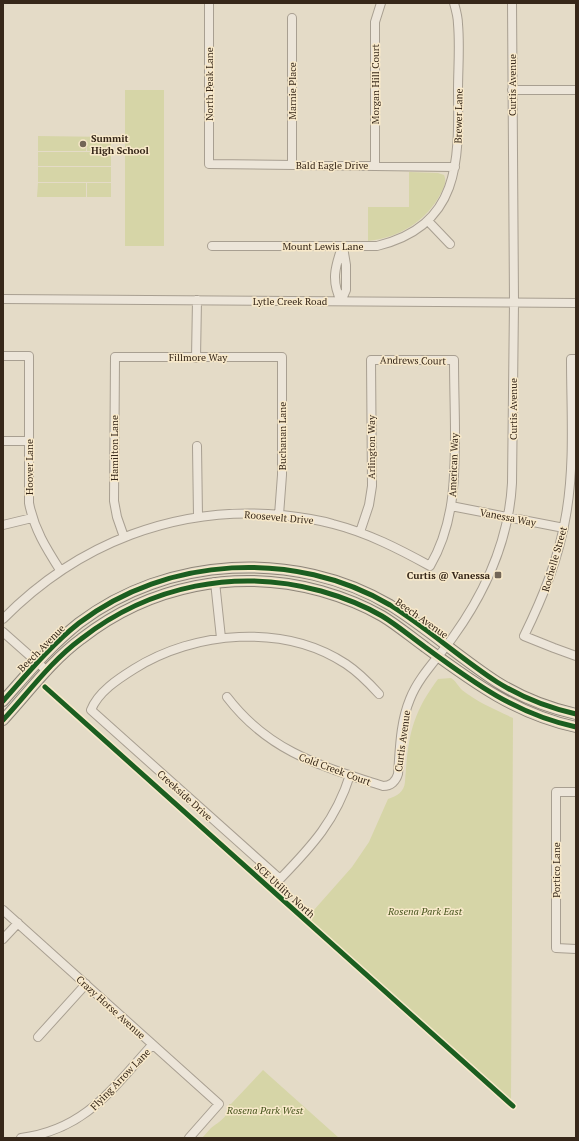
<svg xmlns="http://www.w3.org/2000/svg" width="579" height="1141" font-family="'PT Serif',serif">
<rect width="100%" height="100%" fill="#e4dbc7"/>
<path fill="#d6d5a7" d="M125 90H164V246H125Z
M38 136 111 137V151H87V138L86 151H38Z
M38 152H62V166H38Z
M62 152H111V166H62Z
M38 167H62V182H38Z
M62 167H111V182H62Z
M409 172 438 173 444 175C447 182 444 187 441 193 427 221 398 238 368 241V207H409Z
M38 183H86V197H37Z
M87 183H111V197H87Z
M451 678C456 681 458 686 462 690 477 702 496 710 513 718L511 1102 306 919 352 867 369 842 388 799C397 796 404 792 405 782 408 738 411 715 438 679Z
M263 1070 339 1138H202C205 1135 208 1131 211 1128 220 1121 229 1117 229 1104H231Z"/>
<g fill="none" stroke-linecap="round" stroke-linejoin="round">
<defs>
<path id="minor" d="M209 3V164L455 167
M512 90H576
M292 165V18
M375 165V22L381 3
M428 221 450 244
M212 246H377C460 226 459 162 458 91 458 69 460 46 458 24 458 17 456 10 454 3
M3 299 576 303
M341 301C331 281 335 267 342 247
M341 301 346 290V265L343 247
M3 356H29V503C34 529 46 548 60 570
M196 358 197 300
M576 359H571C571 410 575 464 566 515 559 558 543 597 524 636L554 648 576 656
M3 441H29
M197 446 198 516
M451 506 564 528
M3 525 32 518
M124 537 117 517 114 501 115 357H282V475L279 515
M215 582 221 638
M3 619C78 543 176 505 282 515 300 517 316 519 333 524 368 533 399 549 430 566 454 525 455 480 455 434 455 410 454 385 454 360H371L372 486 369 505 360 532
M3 632 47 671
M227 697C269 752 321 766 383 786 391 786 396 781 398 774 400 749 400 723 410 699 419 676 439 657 453 637 486 591 509 540 512 483L514 302 512 3
M350 775C336 820 312 846 280 879L91 710C98 692 118 679 134 669 194 631 284 623 346 664 358 672 369 683 379 694
M576 792H556V948L576 949
M3 910 219 1104 189 1138
M3 939 18 923
M38 1037 86 984
M21 1138C85 1130 112 1089 152 1045"/>
<path id="major" d="M3 701C27 674 50 646 79 623 167 556 295 549 390 605 427 628 460 658 497 682 521 697 549 708 576 714
M3 720C28 693 51 661 81 639 150 585 237 568 321 591 342 597 363 605 382 616 397 625 411 637 425 647 474 683 516 714 576 727"/>
</defs>
<use href="#minor" stroke="#a89f91" stroke-width="10"/>
<use href="#major" stroke="#8e8578" stroke-width="12"/>
<use href="#minor" stroke="#ece5d9" stroke-width="8"/>
<use href="#major" stroke="#e4dbca" stroke-width="10"/>
<defs>
<path id="cycleway" d="M45 687 513 1106
M3 701C27 674 50 646 79 623 167 556 295 549 390 605 427 628 460 658 497 682 521 697 549 708 576 714
M3 720C28 693 51 661 81 639 150 585 237 568 321 591 342 597 363 605 382 616 397 625 411 637 425 647 474 683 516 714 576 727"/>
</defs>
<use href="#cycleway" stroke="#f8e9ca" stroke-width="8"/>
<use href="#cycleway" stroke="#1b5e20" stroke-width="5"/>
</g>
<g fill="#736656" stroke="#f8e9ca" stroke-width="1.5">
<circle cx="83" cy="144" r="4"/>
<rect x="494" y="571" width="8" height="8" rx="2"/>
</g>
<g text-anchor="middle" stroke-width="3" stroke-linejoin="round" paint-order="stroke">
<g font-size="10" fill="#362719" stroke="#f8e9ca">
<text transform="translate(209 84) rotate(-90)" y="4">North Peak Lane</text>
<text transform="translate(375 84) rotate(-90)" y="4">Morgan Hill Court</text>
<text transform="translate(512 85) rotate(-90)" y="4">Curtis Avenue</text>
<text transform="translate(292 91) rotate(-90)" y="4">Marnie Place</text>
<text transform="translate(458 116) rotate(-89)" y="4">Brewer Lane</text>
<text x="332" y="169">Bald Eagle Drive</text>
<text x="323" y="250">Mount Lewis Lane</text>
<text x="290" y="305">Lytle Creek Road</text>
<text x="198" y="361">Fillmore Way</text>
<text transform="translate(413 360) rotate(1)" y="4">Andrews Court</text>
<text transform="translate(513 409) rotate(-90)" y="4">Curtis Avenue</text>
<text transform="translate(282 436) rotate(-90)" y="4">Buchanan Lane</text>
<text transform="translate(371 447) rotate(-90)" y="4">Arlington Way</text>
<text transform="translate(114 448) rotate(-90)" y="4">Hamilton Lane</text>
<text transform="translate(453 465) rotate(-88)" y="4">American Way</text>
<text transform="translate(29 467) rotate(-90)" y="4">Hoover Lane</text>
<text transform="translate(279 517) rotate(5)" y="4">Roosevelt Drive</text>
<text transform="translate(508 517) rotate(11)" y="4">Vanessa Way</text>
<text transform="translate(554 559) rotate(-74)" y="4">Rochelle Street</text>
<text transform="translate(422 618) rotate(35)" y="4">Beech Avenue</text>
<text transform="translate(41 648) rotate(-45)" y="4">Beech Avenue</text>
<text transform="translate(402 741) rotate(-82)" y="4">Curtis Avenue</text>
<text transform="translate(335 769) rotate(20)" y="4">Cold Creek Court</text>
<text transform="translate(185 795) rotate(42)" y="4">Creekside Drive</text>
<text transform="translate(556 870) rotate(-90)" y="4">Portico Lane</text>
<text transform="translate(285 890) rotate(42)" y="4">SCE Utility North</text>
<text transform="translate(111 1007) rotate(42)" y="4">Crazy Horse Avenue</text>
<text transform="translate(120 1079) rotate(-46)" y="4">Flying Arrow Lane</text>
</g>
<g font-size="10" font-weight="bold" fill="#362719" stroke="#f8e9ca" text-anchor="start">
<text x="91" y="142">Summit<tspan x="91" dy="12">High School</tspan></text>
<text x="490" y="579" text-anchor="end">Curtis @ Vanessa</text>
</g>
<g font-size="10" font-style="italic" fill="#48551e" stroke="#f8e9ca">
<text x="425" y="915">Rosena Park East</text>
<text x="265" y="1114">Rosena Park West</text>
</g>
</g>
<rect width="579" height="1141" fill="none" stroke="#362719" stroke-width="8"/>
</svg>
